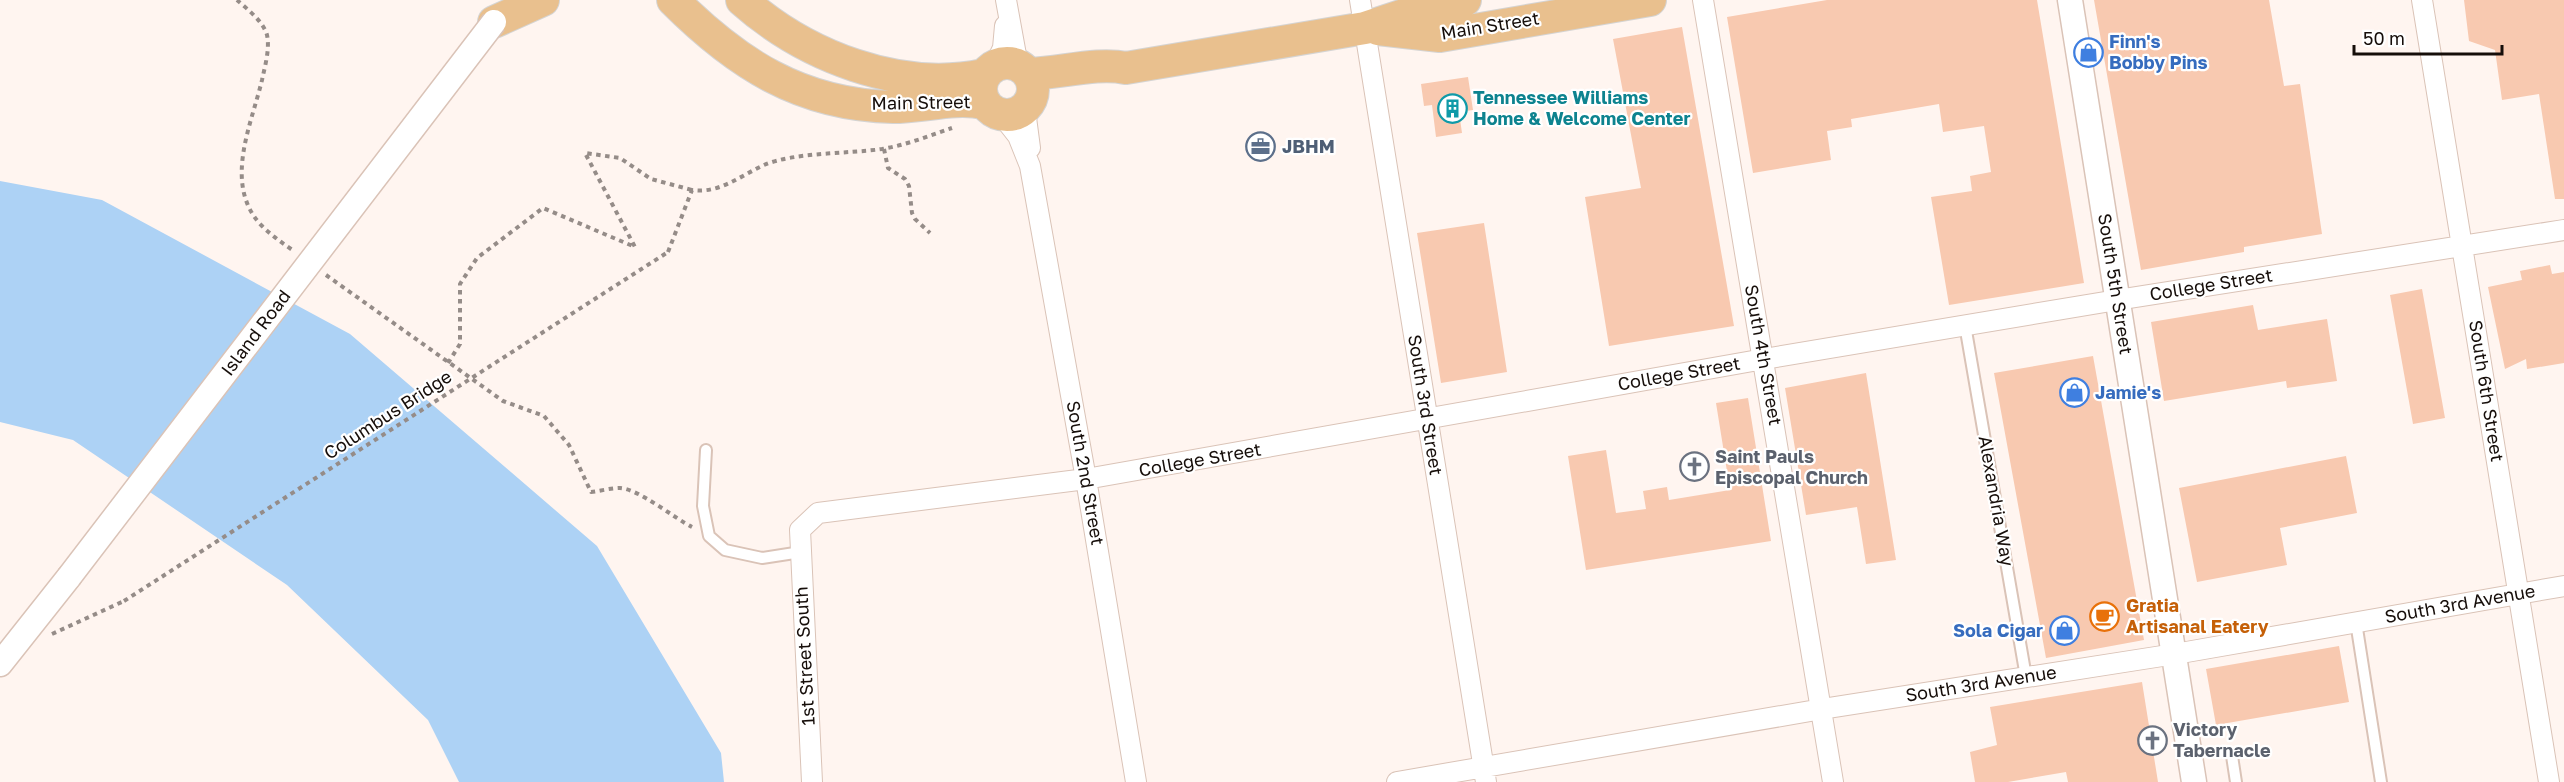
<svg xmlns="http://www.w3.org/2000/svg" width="2564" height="782" font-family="'Golos Text',sans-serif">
<rect width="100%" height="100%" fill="#fff5f0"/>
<path fill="#add2f5" d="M0 181 102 200 350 334 597 546 721 753 724 782H459L428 720 287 585 73 440 0 422Z"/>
<path fill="#f8c9b0" d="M1827 0H2037L2084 283 1949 305 1931 197 1972 191 1970 176 1991 172 1984 126 1943 132 1939 104 1851 119 1852 127 1827 131 1831 160 1753 173 1727 17Z
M2094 0H2269L2284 86 2300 84 2322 234 2244 247V252L2141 270Z
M2464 0H2564V199H2555L2539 94 2502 100 2495 50 2469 41Z
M1682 27 1734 326 1609 346 1585 197 1641 188 1613 39Z
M1468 77 1473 110 1459 112 1462 133 1436 137 1432 105 1424 106 1421 84Z
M1484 223 1507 372 1441 383 1417 233Z
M2550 265 2552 274 2564 272V363L2527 369 2526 359 2505 369 2488 287 2522 280 2520 271Z
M2422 289 2445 418 2413 424 2390 295Z
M2253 305 2258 330 2327 319 2337 381 2287 388 2286 381 2164 401 2151 322Z
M2093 356 2144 640 2046 658 1994 373Z
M1866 373 1896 560 1866 564 1857 507 1806 515 1785 388Z
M1748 398 1771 541 1586 570 1568 456 1606 450 1616 513 1646 509 1643 491 1667 487 1669 500 1730 490 1716 403Z
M2346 456 2357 513 2280 528 2287 565 2197 582 2179 488Z
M2339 646 2349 702 2216 725 2206 669Z
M2142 682 2158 782H2068L2066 772 2008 782H1975L1970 752 1997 745 1990 707Z"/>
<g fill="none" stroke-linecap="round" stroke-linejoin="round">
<defs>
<path id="service" d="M1965 325 2026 677
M706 450 703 506 709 536 725 550 762 558 801 552
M2356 622 2381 782
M2232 756 2236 782"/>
<path id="minor" d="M1006 0 1018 66
M1360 0 1486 782
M1703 0 1833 782
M2422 0 2549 782
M995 65 1003 48 1005 26
M1025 110 1030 148
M1000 113 1018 136 1030 166 1086 479 1136 782
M812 782 800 530 818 513 1086 479 1764 359 2117 300 2564 230
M1397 782 1822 709 2175 654 2564 586"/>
<path id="tertiary" d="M2070 0 2194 782
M0 664 69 577"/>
<path id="primary" d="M673 0C736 63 800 105 893 107 924 107 953 97 984 103
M742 0C805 56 899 93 984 75
M494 22 543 0
M1378 29 1440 36 1650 0
M981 89a26 26 0 1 1 52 0a26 26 0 1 1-52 0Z
M1030 74C1061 73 1097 62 1126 68L1365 28 1434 5 1465 0"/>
</defs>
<use href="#service" stroke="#dac3b7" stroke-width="14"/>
<use href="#minor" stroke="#dac3b7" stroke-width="22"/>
<use href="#tertiary" stroke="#dac3b7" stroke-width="27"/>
<use href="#primary" stroke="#d5d4d3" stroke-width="34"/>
<path stroke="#958c88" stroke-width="4" stroke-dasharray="4.5 4.5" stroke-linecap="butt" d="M237 0C247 9 263 21 267 35 270 49 265 66 262 80 251 126 223 184 261 225 271 235 282 243 294 251
M884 149 888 168 905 179 909 186 912 213 915 219 930 233
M668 252 692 190C719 194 740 176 764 165 795 152 847 154 882 149 906 145 929 136 952 128
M326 275 503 401 544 416 569 445 591 492C600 491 611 488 620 488 639 489 674 518 692 527
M448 363 460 344V284L477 258 543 208 635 247 585 153 620 158 651 179 692 190
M52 634 124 601"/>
<use href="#service" stroke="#fff" stroke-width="10"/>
<use href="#minor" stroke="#fff" stroke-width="20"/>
<use href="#tertiary" stroke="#fff" stroke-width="24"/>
<use href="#primary" stroke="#e9c08e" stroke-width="32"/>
<defs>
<path id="tertiary-bridge" d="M69 577 494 22"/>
</defs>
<use href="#tertiary-bridge" stroke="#dac3b7" stroke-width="27" stroke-linecap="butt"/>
<path stroke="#958c88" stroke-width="4" stroke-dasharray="4.5 4.5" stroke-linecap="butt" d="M124 601 668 252"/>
<use href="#tertiary-bridge" stroke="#fff" stroke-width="24"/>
</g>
<defs>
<symbol id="shop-ring" viewBox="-11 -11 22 22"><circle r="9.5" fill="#fff" stroke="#3f7fe0" stroke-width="1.5"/><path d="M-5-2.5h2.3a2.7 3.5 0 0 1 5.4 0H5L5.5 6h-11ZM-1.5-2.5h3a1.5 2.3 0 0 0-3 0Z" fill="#3f7fe0"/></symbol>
<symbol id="building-ring" viewBox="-11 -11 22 22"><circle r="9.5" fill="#fff" stroke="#0f9aa8" stroke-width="1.5"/><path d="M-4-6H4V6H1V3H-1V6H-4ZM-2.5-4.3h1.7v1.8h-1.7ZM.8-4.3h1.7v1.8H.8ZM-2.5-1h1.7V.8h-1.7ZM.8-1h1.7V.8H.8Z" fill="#0f9aa8"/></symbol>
<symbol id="office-ring" viewBox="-11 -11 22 22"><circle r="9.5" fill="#fff" stroke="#5c6f8a" stroke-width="1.5"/><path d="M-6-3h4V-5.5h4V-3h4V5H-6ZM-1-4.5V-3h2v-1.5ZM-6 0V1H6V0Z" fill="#5c6f8a"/></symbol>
<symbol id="church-ring" viewBox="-11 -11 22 22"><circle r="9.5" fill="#fff" stroke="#6b7280" stroke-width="1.5"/><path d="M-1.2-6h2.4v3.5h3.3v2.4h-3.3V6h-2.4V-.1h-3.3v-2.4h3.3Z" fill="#6b7280"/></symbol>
<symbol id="cafe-ring" viewBox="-11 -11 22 22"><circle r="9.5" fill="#fff" stroke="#e8710a" stroke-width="1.5"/><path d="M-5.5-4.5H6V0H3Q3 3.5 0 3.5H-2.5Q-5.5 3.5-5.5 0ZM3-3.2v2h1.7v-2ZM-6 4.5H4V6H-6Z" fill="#e8710a"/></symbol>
</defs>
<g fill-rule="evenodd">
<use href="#shop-ring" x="2072" y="36" width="33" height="33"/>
<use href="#building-ring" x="1436" y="92" width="33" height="33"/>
<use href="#office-ring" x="1244" y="130" width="33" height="33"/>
<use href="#shop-ring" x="2058" y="376" width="33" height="33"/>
<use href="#church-ring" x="1678" y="450" width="33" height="33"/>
<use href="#cafe-ring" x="2088" y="600" width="33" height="33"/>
<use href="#shop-ring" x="2048" y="614" width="33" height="33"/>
<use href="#church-ring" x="2136" y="724" width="33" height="33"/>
</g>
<g text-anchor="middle" stroke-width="4.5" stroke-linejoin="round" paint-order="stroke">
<g font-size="18" fill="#160e0a" stroke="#fff">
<text transform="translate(1490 26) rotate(-9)" y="6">Main Street</text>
<text transform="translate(921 103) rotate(-1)" y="6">Main Street</text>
<text transform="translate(2115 284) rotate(81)" y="6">South 5th Street</text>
<text transform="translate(2211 285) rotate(-9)" y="6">College Street</text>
<text transform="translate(256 333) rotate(-53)" y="6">Island Road</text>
<text transform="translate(1763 355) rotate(80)" y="6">South 4th Street</text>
<text transform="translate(1679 374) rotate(-10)" y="6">College Street</text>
<text transform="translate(2486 391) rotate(81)" y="6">South 6th Street</text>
<text transform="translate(1425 405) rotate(81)" y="6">South 3rd Street</text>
<text transform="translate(388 415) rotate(-33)" y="6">Columbus Bridge</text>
<text transform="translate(1200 460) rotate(-10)" y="6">College Street</text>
<text transform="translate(1085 473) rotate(80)" y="6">South 2nd Street</text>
<text transform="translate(1996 501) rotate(80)" y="6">Alexandria Way</text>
<text transform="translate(2460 604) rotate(-10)" y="6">South 3rd Avenue</text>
<text transform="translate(805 656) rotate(-93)" y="6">1st Street South</text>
<text transform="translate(1981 684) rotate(-9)" y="6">South 3rd Avenue</text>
</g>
<g font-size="18" font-weight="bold" fill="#366cbe" stroke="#fff" text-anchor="start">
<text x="2109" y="48">Finn's<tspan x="2109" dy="21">Bobby Pins</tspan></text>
<text x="2095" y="399">Jamie's</text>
<text x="2043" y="637" text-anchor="end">Sola Cigar</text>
</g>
<g font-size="18" font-weight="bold" fill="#0d838f" stroke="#fff" text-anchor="start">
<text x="1473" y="104">Tennessee Williams<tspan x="1473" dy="21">Home &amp; Welcome Center</tspan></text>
</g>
<g font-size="18" font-weight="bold" fill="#4e5e75" stroke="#fff" text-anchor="start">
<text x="1282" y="153">JBHM</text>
</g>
<g font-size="18" font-weight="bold" fill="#5b616d" stroke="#fff" text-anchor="start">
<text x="1715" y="463">Saint Pauls<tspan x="1715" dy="21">Episcopal Church</tspan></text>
<text x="2173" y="736">Victory<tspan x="2173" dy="21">Tabernacle</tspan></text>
</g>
<g font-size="18" font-weight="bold" fill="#c56008" stroke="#fff" text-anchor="start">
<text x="2126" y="612">Gratia<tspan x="2126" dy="21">Artisanal Eatery</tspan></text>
</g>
</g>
<path d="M2354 45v9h148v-9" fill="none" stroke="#160e0a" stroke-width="3"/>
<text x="2363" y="45" font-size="18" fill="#160e0a" stroke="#ffffff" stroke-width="4.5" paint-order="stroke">50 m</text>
</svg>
